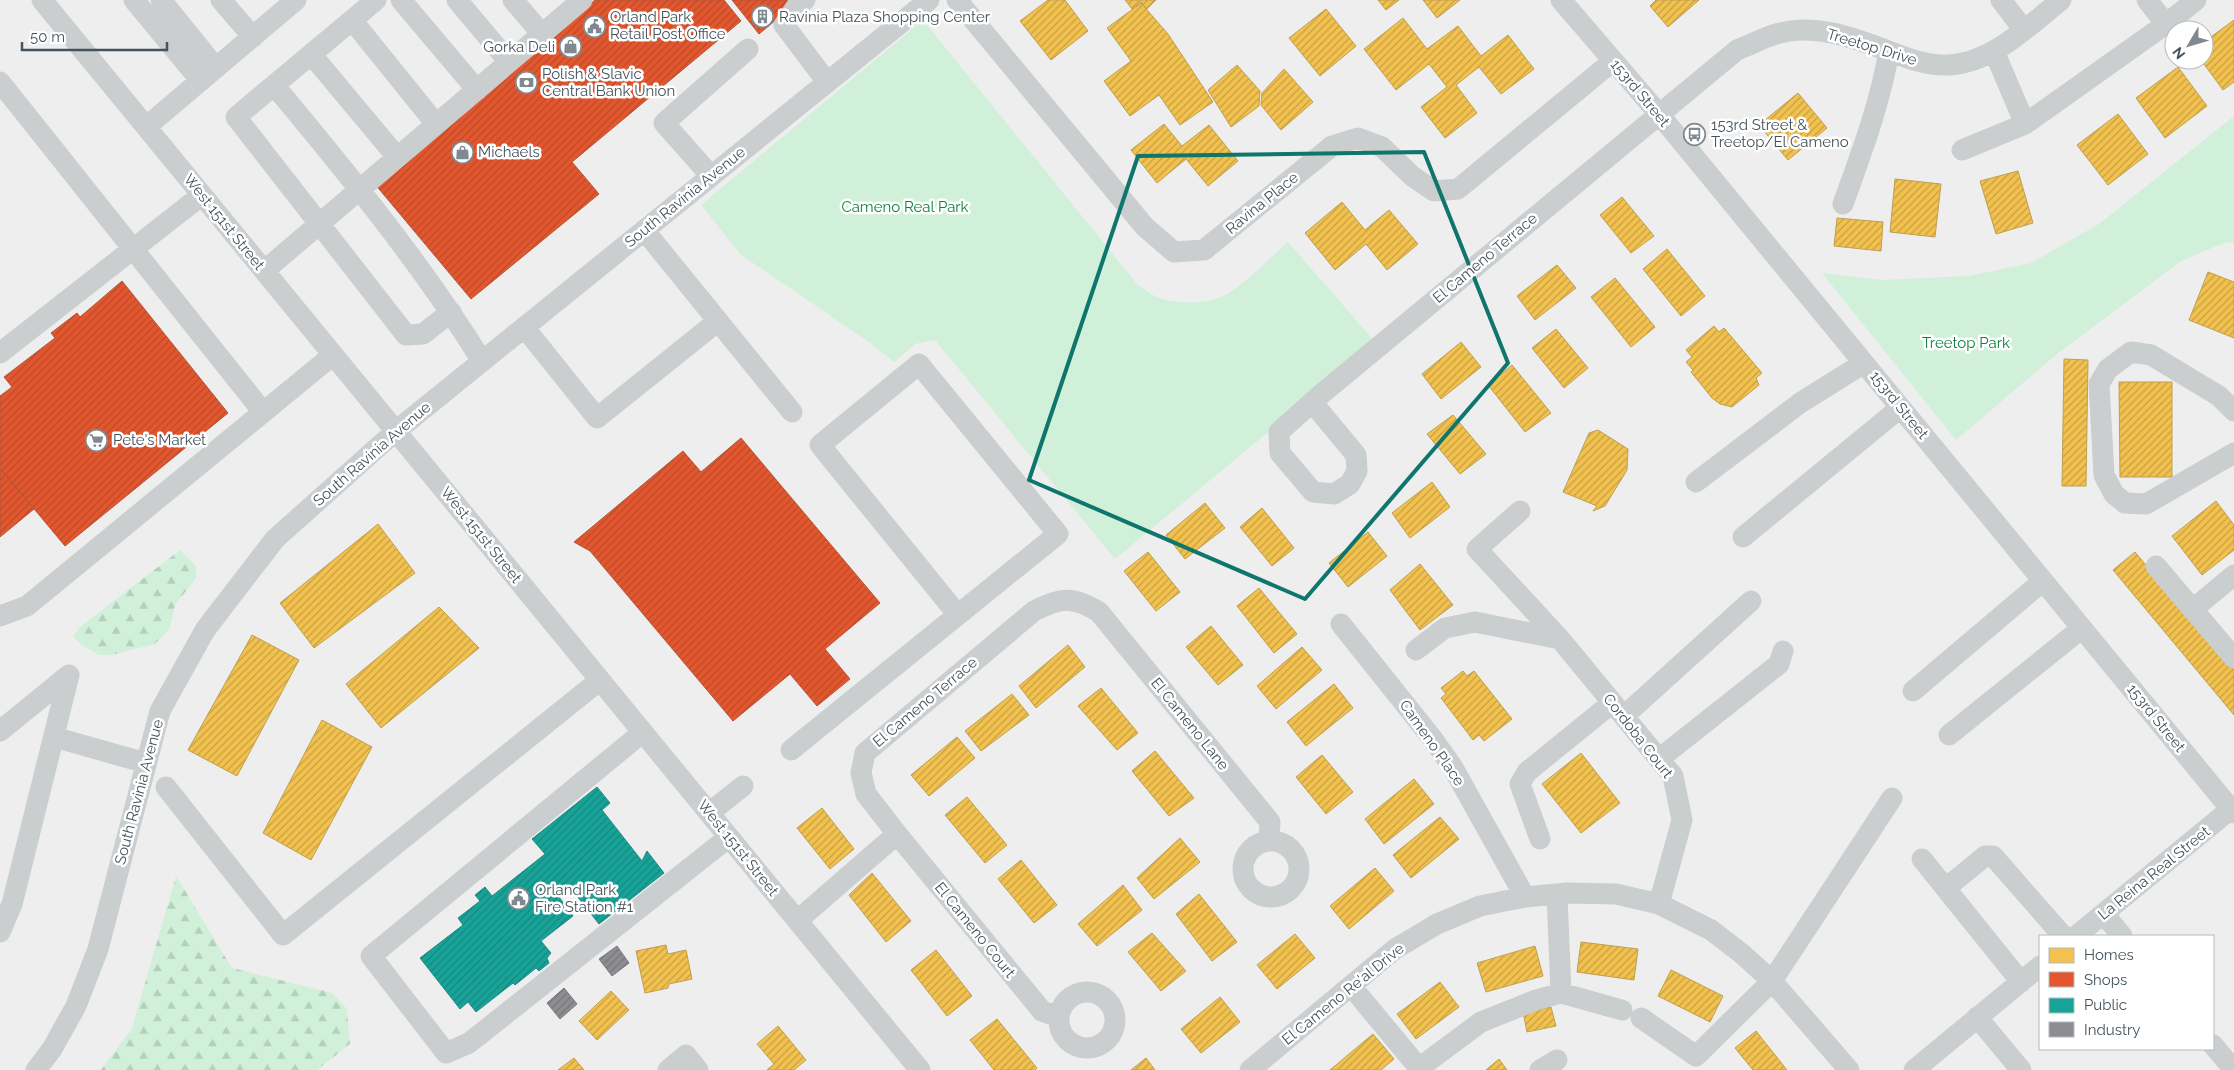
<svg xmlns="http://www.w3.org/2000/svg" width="2234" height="1070" font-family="Raleway,sans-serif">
<defs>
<pattern id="forest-firs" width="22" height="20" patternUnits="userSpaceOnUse" patternTransform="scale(1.25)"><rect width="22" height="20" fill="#d0f0d9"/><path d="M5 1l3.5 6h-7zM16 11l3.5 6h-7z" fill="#b4d0bd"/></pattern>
<pattern id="homes-hatch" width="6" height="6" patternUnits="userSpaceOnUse" patternTransform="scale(1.25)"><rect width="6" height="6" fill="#f2c14e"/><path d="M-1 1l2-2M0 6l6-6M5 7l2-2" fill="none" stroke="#c69f44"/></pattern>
<pattern id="shops-hatch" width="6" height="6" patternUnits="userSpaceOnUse" patternTransform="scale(1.25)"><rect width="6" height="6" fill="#e4572e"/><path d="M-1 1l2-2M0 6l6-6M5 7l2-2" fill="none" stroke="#ba4b2a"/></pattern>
<pattern id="public-hatch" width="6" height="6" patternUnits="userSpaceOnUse" patternTransform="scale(1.25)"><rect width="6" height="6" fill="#17a398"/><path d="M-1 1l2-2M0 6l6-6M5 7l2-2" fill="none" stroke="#16877f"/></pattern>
<pattern id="industry-hatch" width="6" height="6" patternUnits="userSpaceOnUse" patternTransform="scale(1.25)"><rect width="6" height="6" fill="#8d8d92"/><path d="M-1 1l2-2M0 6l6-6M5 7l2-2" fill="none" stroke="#75767a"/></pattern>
</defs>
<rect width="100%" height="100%" fill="#efeeee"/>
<path fill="url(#forest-firs)" d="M180 550 196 566V578L175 605 170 628 155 644 111 655H99L80 644 73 636 80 627Z
M176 876 232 968 332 993 347 1009 350 1044 317 1070H101L132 1028Z"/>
<path fill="#d0f0d9" d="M923 20 1137 284C1143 288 1150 294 1157 297 1179 305 1208 305 1229 293 1247 282 1272 256 1288 242L1376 343 1115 559 935 340 915 344 894 362 866 340 740 254 701 205Z
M2234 116V243L2226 242 2181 261 2057 354 1956 440 1822 273 1882 280 1969 276 2031 263 2099 224Z"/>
<path fill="url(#homes-hatch)" stroke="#bea052" d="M1048 0H1065L1088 31 1051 60 1020 21Z
M1125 0H1156L1147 9 1141 2 1132 9Z
M1378 0H1399L1386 10Z
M1423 0H1460L1437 18Z
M1656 0H1699L1668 27 1650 6Z
M1141 3 1168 34 1213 102 1180 125 1159 95 1130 116 1104 81 1131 61 1107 28Z
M1326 9 1356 46 1320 76 1289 38Z
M1403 18 1427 49 1458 26 1481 56 1508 35 1534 69 1501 94 1479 67 1456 85 1477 113 1445 138 1421 107 1447 87 1429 64 1396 90 1364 49Z
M2234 20V82L2223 90 2201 60H2204V42Z
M1237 65 1260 91 1259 106 1231 127 1208 90Z
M2178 67 2207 106 2165 138 2136 98Z
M1284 69 1313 102 1281 130 1261 105 1262 93Z
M1798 93 1827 128 1788 160 1759 125Z
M2118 114 2148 154 2108 185 2077 145Z
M1164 124 1182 146 1209 125 1238 161 1208 186 1186 159 1157 183 1131 150Z
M2018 171 2033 223 1996 234 1980 181Z
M1895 179 1941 184 1935 237 1890 232Z
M1622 197 1654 236 1631 253 1600 215Z
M1342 202 1365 230 1389 210 1418 244 1387 270 1366 244 1335 270 1305 233Z
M1837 218 1883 222 1881 251 1834 246Z
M1667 249 1705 296 1681 316 1643 269Z
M1557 265 1576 288 1535 320 1517 296Z
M2208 272 2234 282V338L2189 320Z
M1615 278 1655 327 1631 347 1591 297Z
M1714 326 1719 332 1724 328 1762 373 1756 378 1759 385 1732 407 1720 404 1712 398 1691 372 1693 370 1686 362 1692 357 1686 350Z
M1556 329 1588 368 1564 388 1532 348Z
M1461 342 1481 367 1441 399 1422 374Z
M2064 359 2088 360 2086 486H2062Z
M1512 365 1551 413 1525 432 1488 385Z
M2119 382H2172V477H2120Z
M1453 415 1486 454 1460 474 1427 434Z
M1598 430 1628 449 1627 470 1605 506 1593 511 1597 506 1563 492 1589 433Z
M1432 482 1450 507 1410 538 1392 513Z
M2216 501 2234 525V550L2202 575 2172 536Z
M1205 503 1225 528 1185 559 1166 535Z
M1262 508 1294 548 1272 566 1240 527Z
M378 524 415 573 314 648 280 603Z
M1368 532 1387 556 1348 587 1329 563Z
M1148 552 1180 592 1156 611 1124 571Z
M2135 552 2234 670V715L2113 570Z
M1420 564 1453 605 1420 630 1390 590Z
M1259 588 1297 634 1274 653 1237 606Z
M439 607 479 648 381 728 346 684Z
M1211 626 1243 665 1218 685 1186 647Z
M252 635 299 660 237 776 188 750Z
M1068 645 1085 667 1036 708 1019 686Z
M1302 647 1322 670 1276 709 1257 686Z
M1463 671 1467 676 1474 671 1512 719 1484 741 1479 735 1473 740 1441 698 1446 694 1441 688Z
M1334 684 1353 708 1306 746 1287 722Z
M1101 688 1138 733 1117 750 1078 706Z
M1012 694 1029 715 981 751 965 731Z
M322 720 372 747 311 860 263 833Z
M957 737 975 758 929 796 911 775Z
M1155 751 1194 798 1169 816 1132 771Z
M1581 753 1620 803 1581 833 1542 784Z
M1322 755 1353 792 1326 814 1296 777Z
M1414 779 1434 804 1384 844 1365 819Z
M967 797 1007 845 985 863 945 815Z
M822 808 854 849 830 869 797 828Z
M1440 817 1459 839 1411 878 1393 855Z
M1180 838 1200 862 1154 899 1137 878Z
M1021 860 1057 905 1034 923 998 879Z
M1375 868 1394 891 1349 929 1330 906Z
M872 873 911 921 886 942 849 895Z
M1123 885 1142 910 1097 946 1078 924Z
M1199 894 1237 942 1212 961 1176 914Z
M1152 933 1186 971 1161 991 1128 952Z
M1295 934 1315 958 1277 989 1257 965Z
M1581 942 1638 949 1634 980 1577 972Z
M666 945 668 954 686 950 692 979 669 984 668 988 645 993 636 951Z
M1535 946 1543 976 1486 992 1477 963Z
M936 950 972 996 947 1016 911 970Z
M1671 970 1723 996 1710 1022 1658 996Z
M1440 982 1459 1007 1416 1039 1397 1014Z
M611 991 629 1010 597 1040 579 1021Z
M1220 997 1240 1022 1201 1053 1181 1029Z
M1551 1007 1556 1026 1527 1032 1523 1012Z
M997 1019 1037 1068 1035 1070H994L970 1040Z
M778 1026 806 1060 794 1070H767L774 1064 757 1044Z
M1756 1031 1787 1070H1753L1735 1048Z
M1373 1034 1394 1059 1381 1070H1330Z
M574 1058 584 1070H558Z
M1146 1058 1155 1070H1131Z
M1499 1059 1507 1070H1486Z"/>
<path fill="url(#shops-hatch)" stroke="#b4563c" d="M595 0H724L741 21 572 162 599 194 471 299 374 183Z
M732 0H800L759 34Z
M122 281 228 413 65 546 0 468V396L12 387 4 377 55 338 51 333 77 313 80 317Z
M741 438 880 603 825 649 850 679 817 706 790 674 733 721 590 551 574 542 683 451 701 472Z
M0 468 34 509 0 537Z"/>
<path fill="url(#public-hatch)" stroke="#248b86" d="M597 787 610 803 602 810 642 861 647 851 664 873 599 924 570 887 559 897 573 916 541 941 551 953 547 958 549 963 539 971 536 968 515 985 513 983 476 1012 468 1002 460 1009 420 958 463 925 458 918 480 901 475 895 485 887 492 896 545 854 532 839Z"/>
<path fill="url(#industry-hatch)" stroke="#777c82" d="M617 946 629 963 612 976 599 959Z
M564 988 577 1004 560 1019 547 1003Z"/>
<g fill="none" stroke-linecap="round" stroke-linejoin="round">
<path stroke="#cacecf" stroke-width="21" d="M42 0 920 1070
M134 0 201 81
M161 0 216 68
M221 0 253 37
M376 0 236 117 406 335 423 334 451 312
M401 0 477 90
M457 0 509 62
M513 0 542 34
M805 0 796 7 784 25 827 82
M957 0 1145 227 1174 252 1204 250 1332 146 1358 138 1382 147 1412 176 1434 191 1458 189 1613 61
M1561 0 1659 114 2234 813
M2001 0 2024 30
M2147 0 2166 24
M352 20 436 124
M1994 51 2025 124
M311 54 397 157
M0 82 263 412
M274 85C348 174 421 263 482 361
M146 127 296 0
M1962 150 2025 124 2166 24 2196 0
M711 176 664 123 748 49
M1843 204C1861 154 1880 104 1889 51
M644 230 792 412
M264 271 582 0
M524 327 597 418 718 321
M0 353 202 195
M1312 402 1356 455 1357 471 1350 484 1334 494 1313 492 1280 453 1279 432 1319 396 1737 50C1750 45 1763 38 1776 34 1814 23 1851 37 1886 50 1907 58 1926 66 1948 65 1992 63 2029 26 2061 0
M2234 411 2219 396 2151 355 2131 352 2108 369 2099 384 2104 475 2114 494 2125 503 2146 504 2234 453
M1696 482 1800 403 1864 363
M1520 511 1477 549 1560 639 1673 776 1682 820 1659 904
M1743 537 1900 408
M2156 566 2234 658
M2193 609 2234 575
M0 616 27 606 333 355
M1341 624 1432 738 1452 766 1525 897
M1416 650 1445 628 1475 622 1560 639
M1913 691 2043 581
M1624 716 1751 601
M0 731 69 675 12 904 0 932
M643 732 371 956 446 1053 469 1043 729 837
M1949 735 2082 628
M54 737 146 763
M791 750 1058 534 919 364 820 445 958 615
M1659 759 1779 664 1783 651
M166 787 283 935 600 680
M709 813 743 786
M897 834 1042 1011 1059 1017
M1540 839 1520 784 1527 772 1612 703
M1243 869a28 28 0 1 1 56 0a28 28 0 1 1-56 0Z
M1922 859 2021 982
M1946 888 1985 856H1993L2063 936
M2104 914 2122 936
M798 920 897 834 866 794 861 773 865 753 1034 611C1061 597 1073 596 1099 612L1270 822 1269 841
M2076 936 2231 809
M1351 986 1419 1068 1417 1070
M1059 1020a28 28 0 1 1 56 0a28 28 0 1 1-56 0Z
M1561 993 1622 1010
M1977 1017 2021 1070
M1641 1018 1696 1056 1772 981 1892 798
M2213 1045 2234 1070
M1419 1068 1481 1022 1536 1000 1561 993 1557 894
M36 1070 52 1049 76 1006 98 949 160 711 205 630 275 539 396 431 929 0
M668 1070 686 1055 698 1070
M1250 1070 1395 949 1437 924 1480 906 1525 897 1567 893 1616 894 1659 904 1711 930 1741 953 1772 981 1849 1070
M1540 1070 1557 1060
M1914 1070 2040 966"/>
</g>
<path fill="none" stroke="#0f766e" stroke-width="4" stroke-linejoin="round" d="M1424 152 1508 363 1305 599 1029 480 1138 156Z"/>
<defs>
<symbol id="building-ring" viewBox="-11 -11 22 22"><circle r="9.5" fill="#fff" stroke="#80898f" stroke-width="1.5"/><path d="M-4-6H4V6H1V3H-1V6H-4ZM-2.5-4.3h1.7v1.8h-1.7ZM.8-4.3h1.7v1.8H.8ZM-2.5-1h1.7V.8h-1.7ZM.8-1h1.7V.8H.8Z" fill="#80898f"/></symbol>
<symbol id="civic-ring" viewBox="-11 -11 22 22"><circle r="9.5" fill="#fff" stroke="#80898f" stroke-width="1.5"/><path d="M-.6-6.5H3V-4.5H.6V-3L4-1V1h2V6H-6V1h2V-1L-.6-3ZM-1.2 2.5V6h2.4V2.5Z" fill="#80898f"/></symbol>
<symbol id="shop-ring" viewBox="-11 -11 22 22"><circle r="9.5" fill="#fff" stroke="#80898f" stroke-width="1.5"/><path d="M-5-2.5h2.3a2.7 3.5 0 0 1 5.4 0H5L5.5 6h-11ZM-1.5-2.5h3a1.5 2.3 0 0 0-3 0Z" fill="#80898f"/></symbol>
<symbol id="bank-ring" viewBox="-11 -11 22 22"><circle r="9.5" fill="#fff" stroke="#80898f" stroke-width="1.5"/><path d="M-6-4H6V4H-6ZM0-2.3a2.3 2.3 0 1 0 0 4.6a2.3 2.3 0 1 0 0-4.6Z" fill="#80898f"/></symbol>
<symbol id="bus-ring" viewBox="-11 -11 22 22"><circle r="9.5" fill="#fff" stroke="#80898f" stroke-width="1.5"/><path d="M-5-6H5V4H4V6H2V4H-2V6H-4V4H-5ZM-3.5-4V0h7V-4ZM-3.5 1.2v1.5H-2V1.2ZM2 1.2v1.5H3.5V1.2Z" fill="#80898f"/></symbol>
<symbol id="supermarket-ring" viewBox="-11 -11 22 22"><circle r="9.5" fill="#fff" stroke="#80898f" stroke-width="1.5"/><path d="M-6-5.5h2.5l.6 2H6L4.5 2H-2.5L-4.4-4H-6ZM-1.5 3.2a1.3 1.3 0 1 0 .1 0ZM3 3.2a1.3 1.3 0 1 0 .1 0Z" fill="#80898f"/></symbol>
</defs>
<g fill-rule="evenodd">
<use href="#building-ring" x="750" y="4" width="25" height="25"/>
<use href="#civic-ring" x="582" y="14" width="25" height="25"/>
<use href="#shop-ring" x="558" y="34" width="25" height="25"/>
<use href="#bank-ring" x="514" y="70" width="25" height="25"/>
<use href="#bus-ring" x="1682" y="122" width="25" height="25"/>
<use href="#shop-ring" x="450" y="140" width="25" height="25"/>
<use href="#supermarket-ring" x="84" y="428" width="25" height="25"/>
<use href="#civic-ring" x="506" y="886" width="25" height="25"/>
</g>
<g text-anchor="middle" stroke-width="5" stroke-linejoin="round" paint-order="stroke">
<g font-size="15" fill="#44535c" stroke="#fff" text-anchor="start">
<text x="610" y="22">Orland Park<tspan x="610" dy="17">Retail Post Office</tspan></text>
<text x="779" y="22">Ravinia Plaza Shopping Center</text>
<text x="555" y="52" text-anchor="end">Gorka Deli</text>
<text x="542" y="79">Polish &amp; Slavic<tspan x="542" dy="17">Central Bank Union</tspan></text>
<text x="1711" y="130">153rd Street &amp;<tspan x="1711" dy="17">Treetop/El Cameno</tspan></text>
<text x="478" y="157">Michaels</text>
<text x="113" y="445">Pete's Market</text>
<text x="535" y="895">Orland Park<tspan x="535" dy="17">Fire Station #1</tspan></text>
</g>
<g font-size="15" fill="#44535c" stroke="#fff">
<text transform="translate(1872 47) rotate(17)" y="5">Treetop Drive</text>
<text transform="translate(1640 93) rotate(50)" y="5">153rd Street</text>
<text transform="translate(685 197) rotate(-39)" y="5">South Ravinia Avenue</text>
<text transform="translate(1262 203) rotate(-39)" y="5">Ravina Place</text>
<text transform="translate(224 222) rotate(51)" y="5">West 151st Street</text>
<text transform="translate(1485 258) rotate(-40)" y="5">El Cameno Terrace</text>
<text transform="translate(1899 405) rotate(51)" y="5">153rd Street</text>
<text transform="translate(372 454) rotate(-41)" y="5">South Ravinia Avenue</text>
<text transform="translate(481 535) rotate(51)" y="5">West 151st Street</text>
<text transform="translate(925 702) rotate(-40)" y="5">El Cameno Terrace</text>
<text transform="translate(2156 718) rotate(51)" y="5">153rd Street</text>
<text transform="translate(1190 724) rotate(51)" y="5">El Cameno Lane</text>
<text transform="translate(1638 736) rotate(52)" y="5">Cordoba Court</text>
<text transform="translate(1432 743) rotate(55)" y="5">Cameno Place</text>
<text transform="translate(139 792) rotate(-75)" y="5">South Ravinia Avenue</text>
<text transform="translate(738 848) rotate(51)" y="5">West 151st Street</text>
<text transform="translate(2154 873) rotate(-39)" y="5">La Reina Real Street</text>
<text transform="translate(975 930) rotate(51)" y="5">El Cameno Court</text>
<text transform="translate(1343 994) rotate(-39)" y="5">El Cameno Re'al Drive</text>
</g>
<g font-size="15" fill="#0f833c" stroke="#fff">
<text x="905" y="212">Cameno Real Park</text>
<text x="1966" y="348">Treetop Park</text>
</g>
</g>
<rect x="2039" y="935" width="175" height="115" fill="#ffffff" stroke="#b4babe"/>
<rect x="2049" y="948" width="25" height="15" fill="#f2c14e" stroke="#b4babe"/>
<text x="2084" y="960" font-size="15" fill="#44535c">Homes</text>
<rect x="2049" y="972" width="25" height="15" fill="#e4572e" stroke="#b4babe"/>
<text x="2084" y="985" font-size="15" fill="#44535c">Shops</text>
<rect x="2049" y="998" width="25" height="15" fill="#17a398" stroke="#b4babe"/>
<text x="2084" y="1010" font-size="15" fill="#44535c">Public</text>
<rect x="2049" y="1022" width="25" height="15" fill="#8d8d92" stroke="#b4babe"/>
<text x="2084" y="1035" font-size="15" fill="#44535c">Industry</text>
<g transform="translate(2189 45) rotate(232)"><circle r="24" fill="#ffffff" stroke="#b4babe"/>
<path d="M0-4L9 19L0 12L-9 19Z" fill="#80898f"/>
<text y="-8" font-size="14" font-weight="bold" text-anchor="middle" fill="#44535c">N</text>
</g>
<path d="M22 42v8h145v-8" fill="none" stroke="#44535c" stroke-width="2.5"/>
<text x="30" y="42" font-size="15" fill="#44535c" stroke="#ffffff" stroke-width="4" paint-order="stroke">50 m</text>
</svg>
